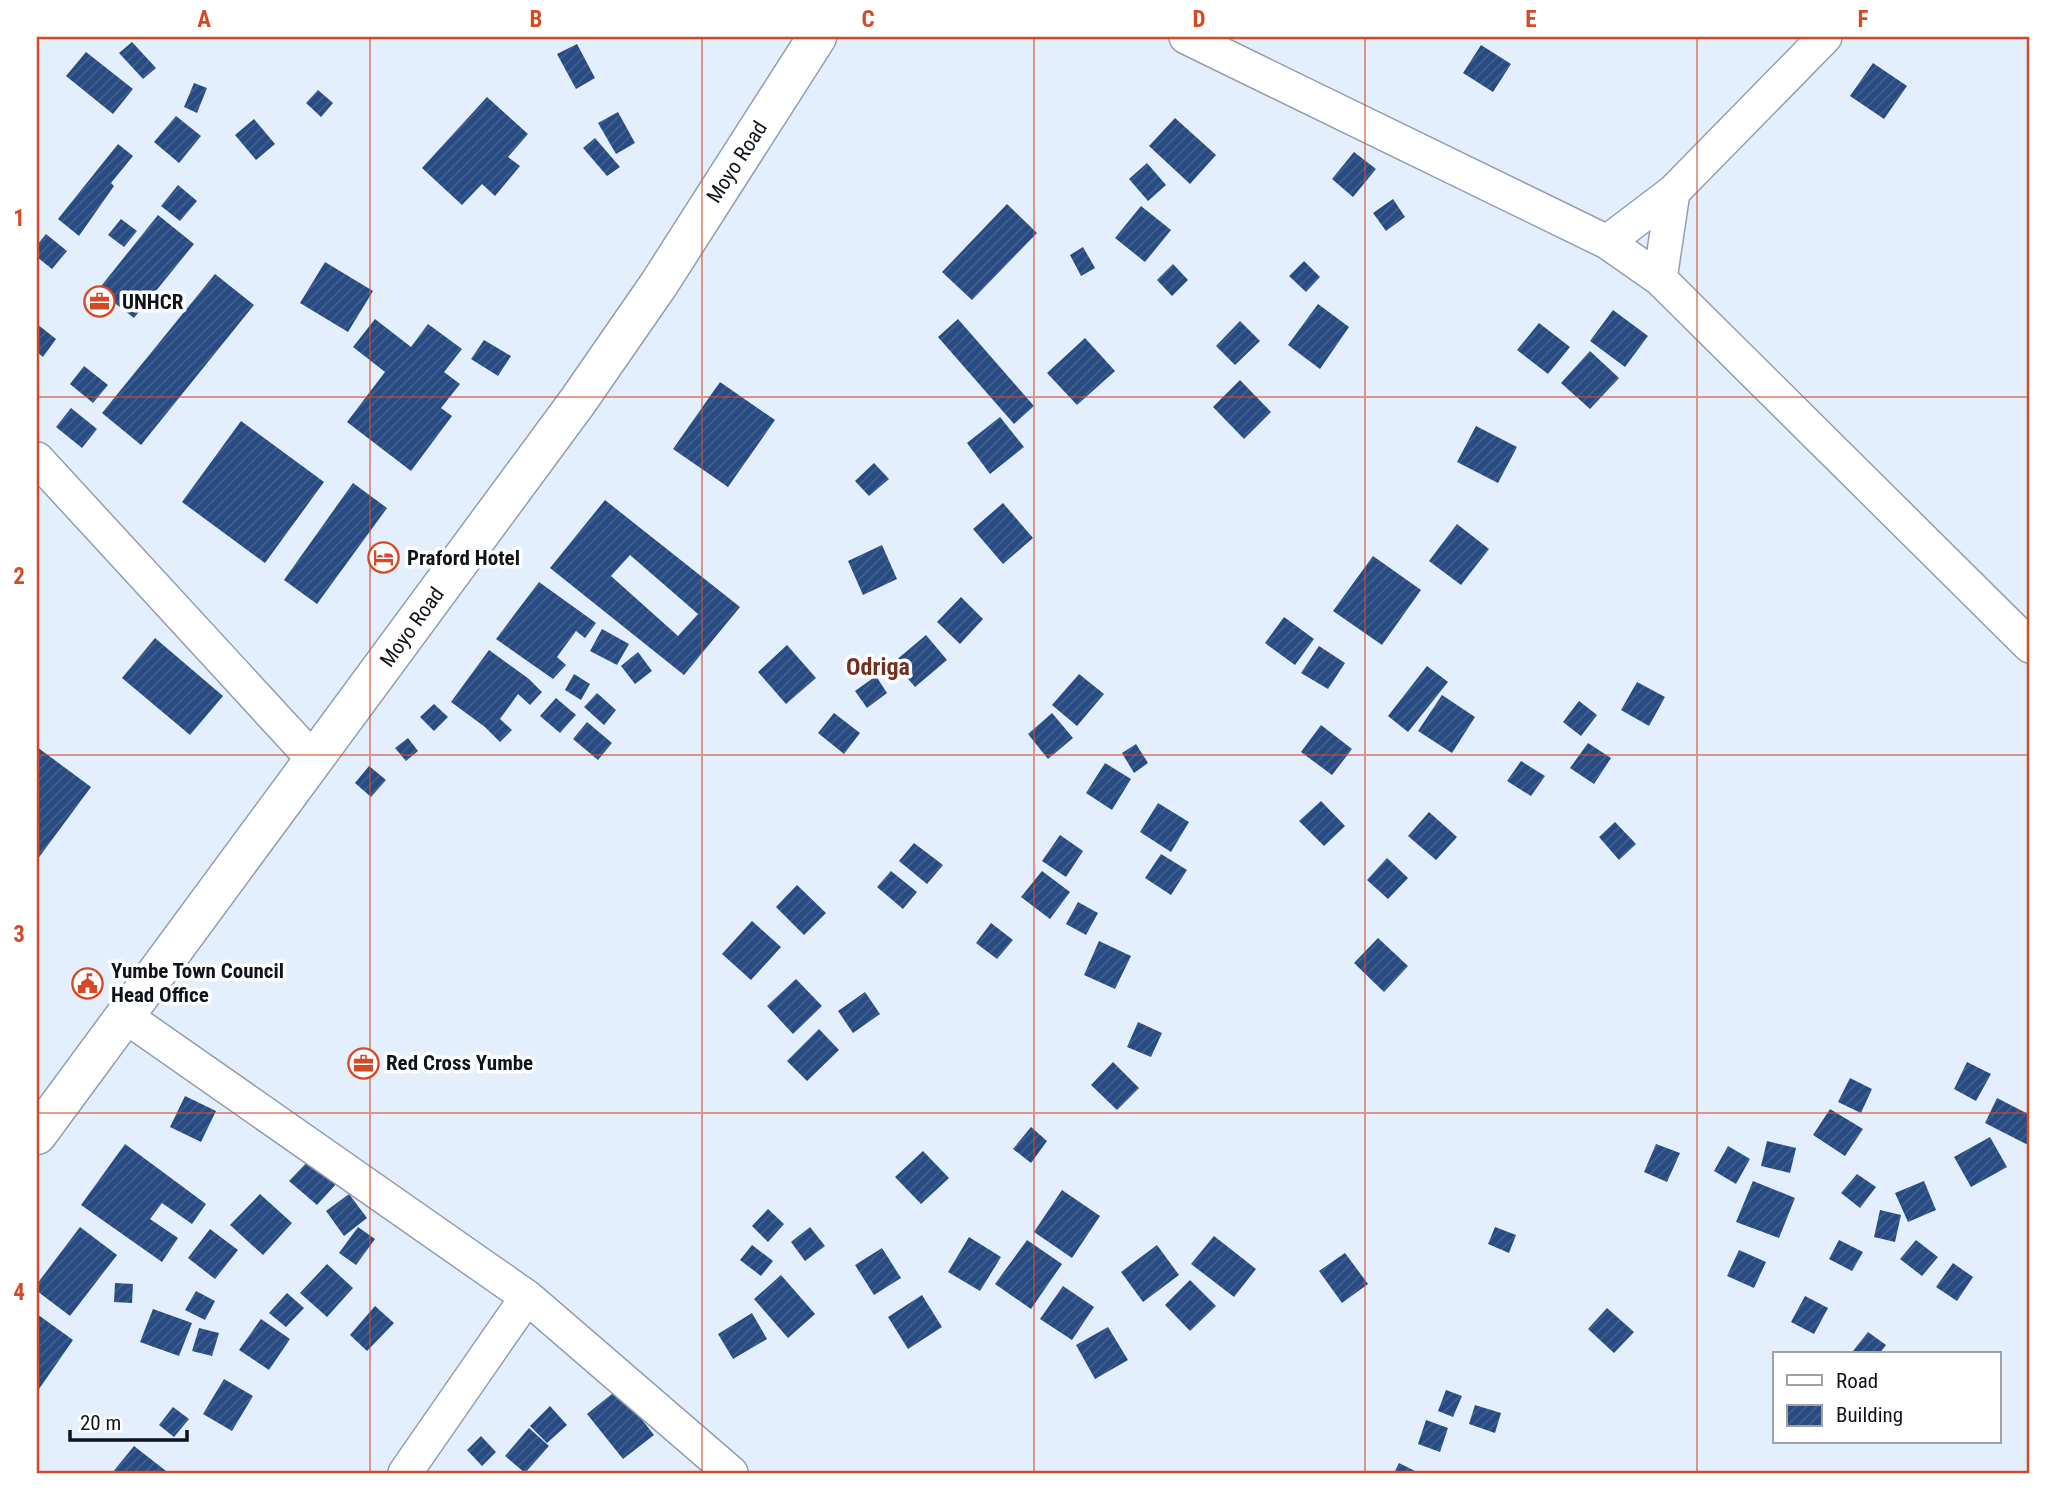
<svg xmlns="http://www.w3.org/2000/svg" width="2067" height="1510" font-family="'Roboto Condensed',sans-serif">
<defs>
<pattern id="building-hatch" width="6" height="6" patternUnits="userSpaceOnUse" patternTransform="scale(1.75)"><rect width="6" height="6" fill="#274b82"/><path d="M-1 1l2-2M0 6l6-6M5 7l2-2" fill="none" stroke="#44618d"/></pattern>
</defs>
<rect width="100%" height="100%" fill="#e4effe"/>
<path fill="url(#building-hatch)" fill-rule="evenodd" d="M132 42 156 68 143 79 119 53Z
M577 44 595 78 576 89 557 54Z
M1481 45 1511 64 1493 92 1463 73Z
M86 52 133 89 113 114 66 76Z
M1873 63 1907 86 1884 119 1850 96Z
M194 83 207 88 197 113 184 107Z
M318 90 333 103 321 117 306 103Z
M487 97 528 134 508 157 520 166 495 196 482 184 462 205 422 168Z
M618 112 635 143 616 154 598 123Z
M176 116 201 136 179 163 154 142Z
M1175 118 1216 155 1190 184 1149 146Z
M254 119 275 144 256 160 235 135Z
M595 138 620 167 607 176 583 148Z
M118 144 133 156 111 183 114 186 79 236 58 219Z
M1354 152 1376 169 1353 197 1332 179Z
M1147 163 1166 185 1148 201 1129 179Z
M178 185 197 201 180 221 161 206Z
M1393 199 1405 217 1386 231 1373 213Z
M1007 204 1037 233 972 300 942 272Z
M1141 206 1171 230 1145 262 1115 238Z
M158 215 194 244 134 318 98 290Z
M121 219 137 231 124 247 108 235Z
M46 234 67 251 52 269 37 257V245Z
M1083 247 1095 268 1081 276 1070 255Z
M1304 261 1320 277 1306 292 1289 276Z
M325 262 373 291 348 332 300 303Z
M1173 264 1188 280 1172 296 1157 280Z
M215 274 254 305 141 445 102 413Z
M1318 304 1349 327 1320 369 1288 345Z
M1613 310 1648 336 1625 367 1590 341Z
M375 319 411 347 428 324 462 349 444 372 460 384 441 408 452 416 411 471 347 422 385 372 353 347Z
M958 319 1034 406 1014 424 938 337Z
M1240 321 1260 341 1235 365 1216 346Z
M1539 323 1570 347 1548 374 1517 350Z
M37 324 56 339 43 357 37 352Z
M1085 338 1115 371 1077 405 1047 373Z
M484 340 511 356 498 376 471 359Z
M1590 351 1619 378 1590 409 1561 383Z
M84 366 108 385 93 403 70 384Z
M1240 380 1271 412 1244 439 1213 407Z
M720 382 775 420 728 487 673 449Z
M71 408 97 429 82 448 56 427Z
M1000 417 1024 447 990 474 967 443Z
M241 421 324 482 265 563 182 502Z
M1476 426 1517 447 1498 483 1457 462Z
M874 463 889 479 869 496 855 481Z
M353 483 387 508 317 604 284 580Z
M605 500 740 607 684 675 550 568ZM630 555 698 614 678 636 611 576Z
M1003 503 1033 538 1003 564 973 529Z
M1457 524 1489 549 1461 585 1429 561Z
M882 545 897 579 863 595 848 561Z
M1373 556 1421 590 1382 645 1333 611Z
M539 582 596 623 585 638 576 631 557 657 566 665 553 679 496 639Z
M961 597 983 619 960 644 937 622Z
M1284 617 1314 639 1295 665 1265 643Z
M602 629 629 644 617 665 590 651Z
M926 635 947 660 915 687 894 662Z
M155 638 223 696 190 735 122 678Z
M787 645 816 678 786 704 758 672Z
M1319 646 1345 663 1328 689 1301 673Z
M489 650 529 679 542 692 530 705 518 694 500 719 512 730 500 742 485 727 451 702Z
M638 652 652 671 635 684 621 666Z
M1427 666 1448 682 1408 732 1388 716Z
M574 674 590 684 581 700 565 690Z
M1079 674 1104 694 1077 726 1052 705Z
M876 676 887 693 867 708 855 691Z
M1637 682 1665 697 1649 726 1621 710Z
M597 693 616 710 604 725 584 707Z
M1442 695 1475 717 1452 753 1418 731Z
M556 698 576 715 560 733 540 716Z
M1579 701 1597 715 1581 736 1563 722Z
M434 704 448 717 434 731 420 717Z
M834 713 860 733 844 754 818 733Z
M1052 713 1073 738 1048 759 1028 734Z
M587 722 612 743 598 760 573 739Z
M1321 725 1352 749 1332 775 1301 752Z
M408 738 418 751 406 761 395 748Z
M1588 743 1611 758 1594 784 1570 768Z
M1136 744 1148 763 1134 773 1122 753Z
M37 747 91 787 37 860Z
M1521 761 1545 776 1531 796 1507 781Z
M1105 763 1131 779 1112 810 1086 793Z
M369 766 386 780 371 797 355 783Z
M1321 801 1345 826 1324 846 1299 821Z
M1158 803 1189 822 1171 852 1140 832Z
M1429 812 1457 837 1436 860 1408 836Z
M1615 822 1636 844 1619 860 1599 837Z
M1060 835 1083 851 1066 877 1042 861Z
M914 843 943 865 927 884 899 861Z
M1161 854 1187 870 1171 895 1145 878Z
M1387 858 1408 878 1388 899 1367 880Z
M891 871 917 892 903 909 877 887Z
M1042 871 1070 892 1050 919 1021 897Z
M797 885 826 913 804 935 776 907Z
M1078 902 1098 913 1086 935 1066 924Z
M752 921 781 947 751 980 722 954Z
M991 923 1013 940 997 959 976 943Z
M1378 938 1408 966 1384 992 1354 963Z
M1099 941 1131 956 1115 989 1084 975Z
M796 979 822 1006 793 1034 767 1006Z
M865 992 880 1014 853 1033 838 1011Z
M1138 1022 1162 1033 1151 1057 1127 1047Z
M819 1029 839 1050 807 1081 787 1061Z
M1113 1062 1139 1088 1117 1110 1091 1085Z
M1967 1062 1991 1074 1976 1101 1954 1089Z
M1850 1078 1872 1089 1861 1113 1838 1102Z
M185 1096 216 1111 201 1142 170 1127Z
M1997 1098 2030 1115V1146L1985 1123Z
M1830 1109 1863 1129 1845 1156 1813 1135Z
M1031 1127 1047 1141 1031 1163 1013 1149Z
M1990 1137 2007 1167 1971 1187 1954 1157Z
M1767 1141 1796 1148 1790 1173 1761 1166Z
M125 1144 206 1204 192 1224 162 1203 150 1219 178 1238 162 1262 81 1205Z
M1656 1144 1680 1153 1667 1182 1644 1172Z
M1728 1146 1750 1159 1736 1184 1714 1171Z
M923 1151 949 1178 921 1204 895 1177Z
M311 1158 338 1182 317 1205 289 1181Z
M1857 1174 1876 1187 1860 1208 1841 1193Z
M1753 1181 1795 1198 1779 1238 1736 1222Z
M1924 1181 1936 1210 1908 1222 1895 1193Z
M1062 1190 1100 1216 1072 1258 1034 1232Z
M260 1194 292 1223 263 1255 230 1225Z
M349 1194 367 1218 344 1236 326 1211Z
M768 1209 784 1224 768 1242 752 1226Z
M1880 1210 1901 1215 1895 1242 1874 1237Z
M80 1227 117 1255 70 1316 37 1291V1284Z
M358 1227 375 1239 356 1265 339 1253Z
M810 1227 825 1246 805 1261 791 1242Z
M1495 1227 1516 1235 1509 1253 1488 1244Z
M210 1229 238 1250 215 1279 188 1258Z
M1214 1236 1256 1269 1234 1297 1191 1264Z
M969 1237 1001 1257 980 1291 948 1272Z
M1027 1240 1062 1264 1031 1309 995 1284Z
M1839 1240 1863 1252 1852 1271 1829 1259Z
M1916 1240 1938 1257 1922 1276 1900 1259Z
M752 1245 773 1261 761 1276 740 1260Z
M1157 1245 1179 1275 1143 1302 1121 1272Z
M882 1248 901 1278 874 1295 855 1265Z
M1739 1250 1766 1262 1754 1288 1727 1276Z
M1345 1253 1368 1284 1342 1303 1319 1271Z
M1953 1263 1973 1277 1957 1301 1936 1287Z
M327 1264 353 1288 327 1317 300 1293Z
M781 1275 815 1314 788 1338 754 1299Z
M1190 1280 1216 1306 1190 1331 1165 1305Z
M115 1283 133 1284 132 1303 114 1302Z
M1063 1286 1094 1307 1072 1340 1040 1319Z
M196 1291 215 1301 205 1320 185 1310Z
M287 1293 304 1308 286 1327 269 1313Z
M922 1295 942 1327 908 1349 888 1317Z
M1805 1296 1828 1308 1814 1334 1791 1322Z
M375 1306 394 1323 367 1351 350 1335Z
M1607 1308 1634 1332 1614 1353 1588 1329Z
M153 1309 192 1323 179 1356 140 1342Z
M752 1313 767 1339 733 1359 718 1334Z
M37 1314 73 1340 37 1392Z
M261 1319 290 1339 269 1370 239 1350Z
M1108 1327 1128 1360 1095 1379 1076 1345Z
M199 1328 219 1333 212 1356 192 1351Z
M1868 1332 1886 1345 1879 1354H1857L1853 1351Z
M224 1379 253 1396 232 1431 203 1414Z
M618 1389 654 1435 623 1459 587 1414Z
M1446 1390 1462 1396 1453 1417 1438 1411Z
M1475 1405 1501 1413 1495 1433 1469 1424Z
M550 1406 567 1425 547 1443 530 1426Z
M173 1407 189 1419 174 1437 159 1425Z
M1426 1420 1448 1428 1440 1452 1418 1444Z
M529 1428 549 1446 525 1473 505 1456Z
M481 1436 496 1452 482 1466 467 1450Z
M134 1446 166 1471 164 1473H112Z
M1399 1463 1419 1473H1394Z"/>
<g fill="none" stroke-linecap="round" stroke-linejoin="round">
<defs>
<path id="street" d="M1186 37 1607 242 1660 279 2030 646
M1607 242 1673 192 1825 37
M1660 279 1673 192
M37 459 314 760
M125 1016 527 1297 731 1473
M405 1473 527 1297"/>
<path id="secondary" d="M37 1135 578 401 659 284 817 37"/>
</defs>
<use href="#street" stroke="#929eaf" stroke-width="36"/>
<use href="#secondary" stroke="#929eaf" stroke-width="41"/>
<use href="#street" stroke="#fff" stroke-width="33"/>
<use href="#secondary" stroke="#fff" stroke-width="38"/>
</g>
<path fill="none" stroke="#d44a27" stroke-width="2" stroke-opacity="0.55" d="M370 37V1473M702 37V1473M1034 37V1473M1365 37V1473M1697 37V1473M37 397H2030M37 755H2030M37 1113H2030"/>
<defs>
<symbol id="office-ring" viewBox="-11 -11 22 22"><circle r="9.5" fill="#fff" stroke="#d44a27" stroke-width="1.5"/><path d="M-6-3h4V-5.5h4V-3h4V5H-6ZM-1-4.5V-3h2v-1.5ZM-6 0V1H6V0Z" fill="#d44a27"/></symbol>
<symbol id="hotel-ring" viewBox="-11 -11 22 22"><circle r="9.5" fill="#fff" stroke="#d44a27" stroke-width="1.5"/><path d="M-6-4.5h1.5V1H6V5H4.5V3h-9V5H-6ZM-4 0a1.8 1.8 0 1 1 3.6 0ZM.5 0V-2.5h3Q6-2.5 6 0Z" fill="#d44a27"/></symbol>
<symbol id="civic-ring" viewBox="-11 -11 22 22"><circle r="9.5" fill="#fff" stroke="#d44a27" stroke-width="1.5"/><path d="M-.6-6.5H3V-4.5H.6V-3L4-1V1h2V6H-6V1h2V-1L-.6-3ZM-1.2 2.5V6h2.4V2.5Z" fill="#d44a27"/></symbol>
</defs>
<g fill-rule="evenodd">
<use href="#office-ring" x="82" y="284" width="35" height="35"/>
<use href="#hotel-ring" x="366" y="540" width="35" height="35"/>
<use href="#civic-ring" x="70" y="966" width="35" height="35"/>
<use href="#office-ring" x="346" y="1046" width="35" height="35"/>
</g>
<g text-anchor="middle" stroke-width="7" stroke-linejoin="round" paint-order="stroke">
<g font-size="21" fill="#0f131a" stroke="#fff">
<text transform="translate(737 162) rotate(-57)" y="7">Moyo Road</text>
<text transform="translate(412 627) rotate(-54)" y="7">Moyo Road</text>
</g>
<g font-size="21" font-weight="bold" fill="#0f131a" stroke="#fff" text-anchor="start">
<text x="122" y="309">UNHCR</text>
<text x="407" y="565">Praford Hotel</text>
<text x="111" y="978">Yumbe Town Council<tspan x="111" dy="24">Head Office</tspan></text>
<text x="386" y="1070">Red Cross Yumbe</text>
</g>
<g font-size="24" font-weight="bold" fill="#732f1f" stroke="#fff">
<text x="878" y="675">Odriga</text>
</g>
</g>
<rect width="2067" height="1510" fill="none" stroke="#ffffff" stroke-width="77"/>
<rect x="1773" y="1352" width="228" height="91" fill="#ffffff" stroke="#9fa1a3" stroke-width="2"/>
<rect x="1787" y="1375" width="35" height="10" fill="#ffffff" stroke="#9fa1a3" stroke-width="2"/>
<text x="1836" y="1388" font-size="21" fill="#0f131a">Road</text>
<rect x="1787" y="1405" width="35" height="21" fill="url(#building-hatch)" stroke="#9fa1a3" stroke-width="2"/>
<text x="1836" y="1422" font-size="21" fill="#0f131a">Building</text>
<path d="M70 1430v10h117v-10" fill="none" stroke="#0f131a" stroke-width="3.5"/>
<text x="80" y="1430" font-size="21" fill="#0f131a" stroke="#ffffff" stroke-width="5" paint-order="stroke">20 m</text>
<rect x="38" y="38" width="1990" height="1434" fill="none" stroke="#d44a27" stroke-width="2.5"/>
<g font-size="23" text-anchor="middle" font-weight="bold" fill="#d44a27">
<text x="204" y="27">A</text>
<text x="536" y="27">B</text>
<text x="868" y="27">C</text>
<text x="1199" y="27">D</text>
<text x="1531" y="27">E</text>
<text x="1863" y="27">F</text>
<text x="19" y="226">1</text>
<text x="19" y="584">2</text>
<text x="19" y="942">3</text>
<text x="19" y="1300">4</text>
</g>
</svg>
